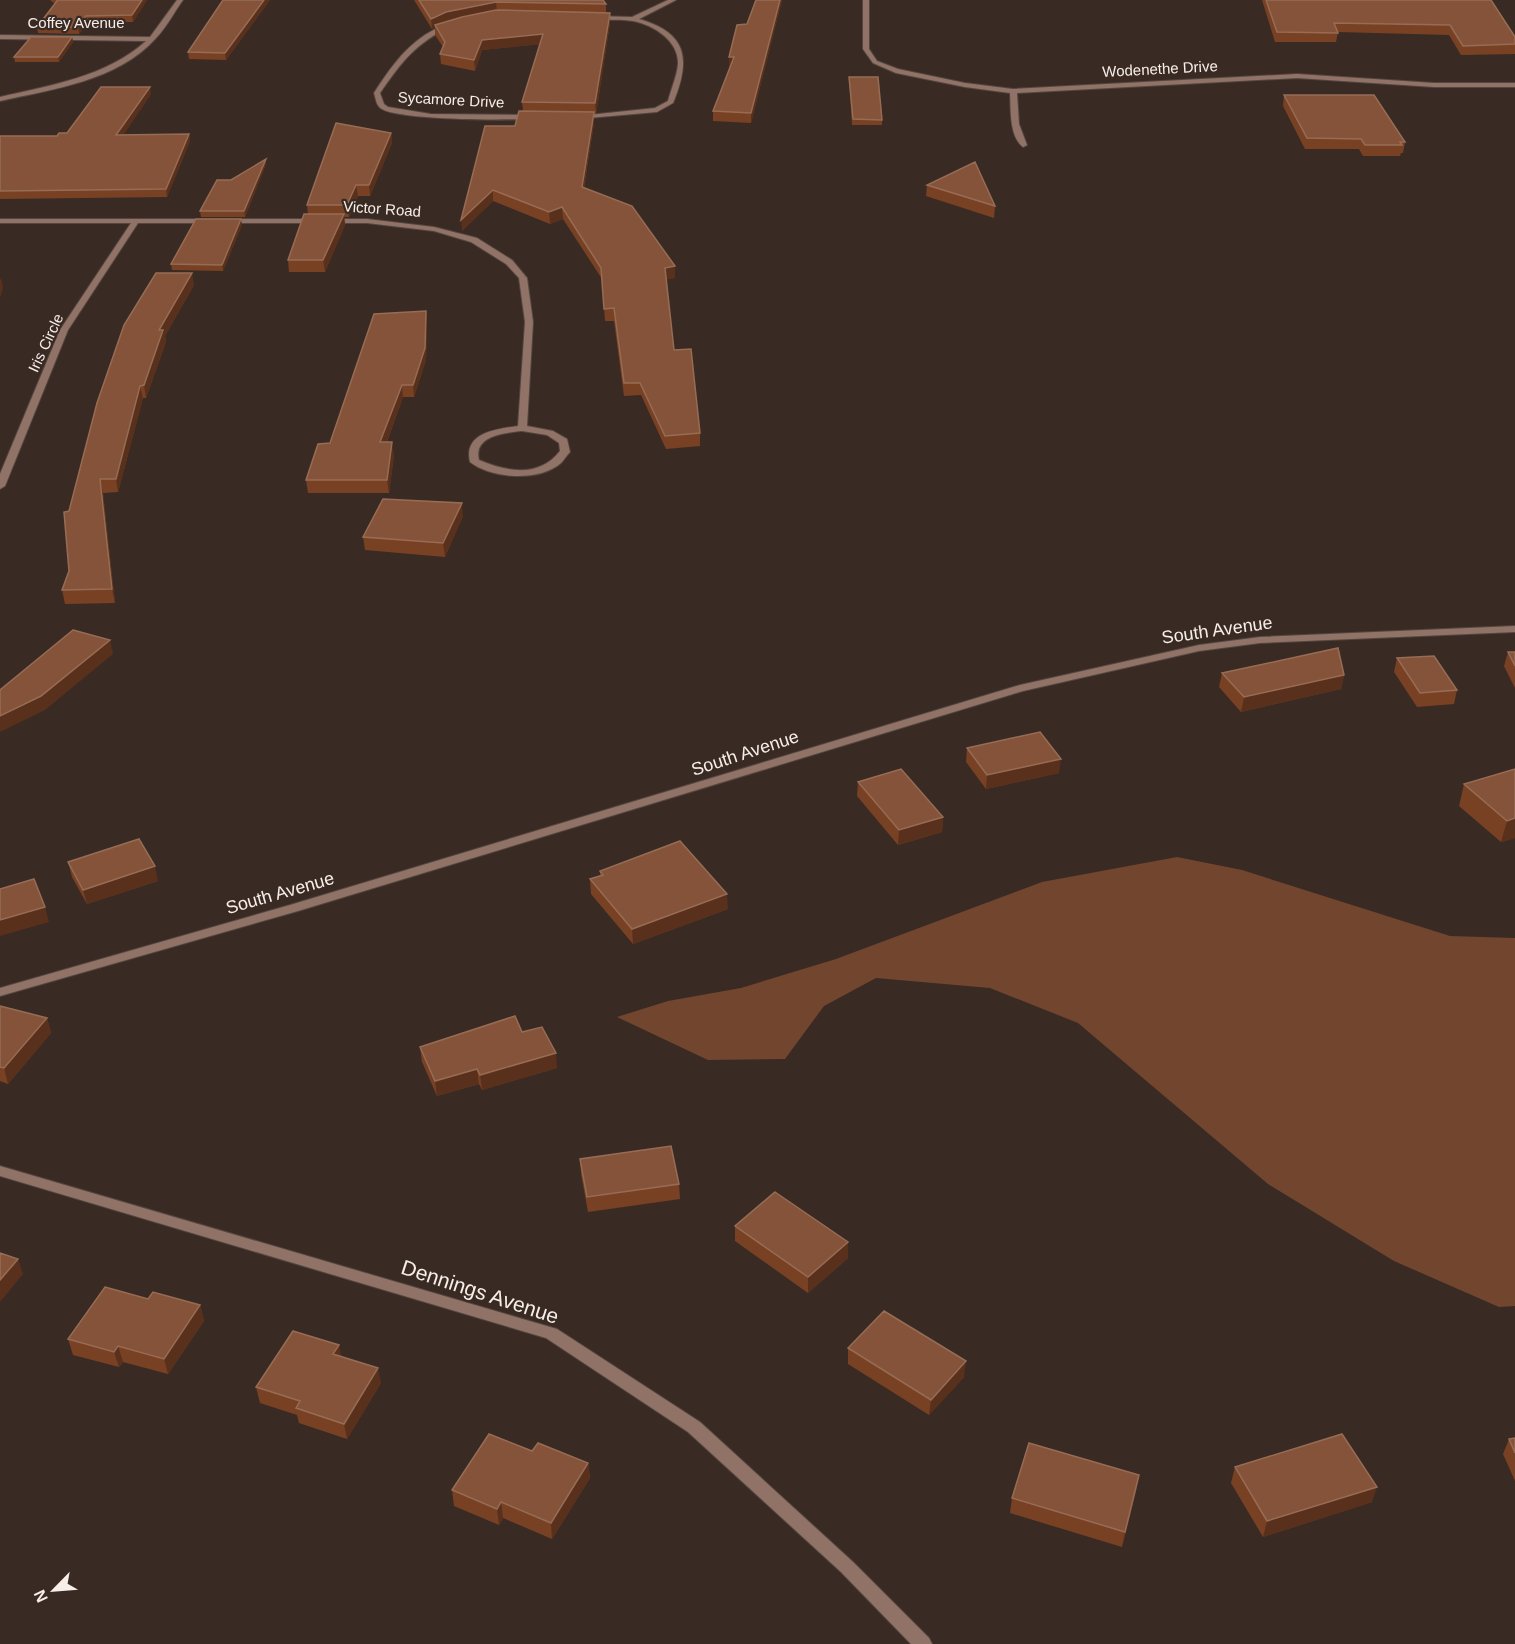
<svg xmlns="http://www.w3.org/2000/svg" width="1515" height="1644" font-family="Helvetica,sans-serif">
<rect width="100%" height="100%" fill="#392b24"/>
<path fill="#72452f" d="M1177 857 1242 870 1450 936 1515 938V1306L1499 1307 1394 1261 1268 1184 1078 1023 990 988 876 978 824 1006 785 1059 708 1060 617 1017 668 1001 741 988 836 959 1042 882Z"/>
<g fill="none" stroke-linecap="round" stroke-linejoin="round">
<defs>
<path id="street" d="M177 0H183C174 12 167 27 156 38 118 81 53 89 0 101V97C51 85 106 77 146 41L0 39V35L150 37Z
M668 0H676L639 19C688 33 691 60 673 103L657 112 577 119 576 118 579 116 655 108 668 101C671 89 677 76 678 64 679 41 654 25 633 21 621 19 607 20 595 20L592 18 595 16 632 17Z
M863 0H869V49L877 61 898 69 965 83 1013 89 1297 74 1434 83H1515V87H1434L1297 78 1017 93 1019 124 1027 145 1023 147C1009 136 1011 109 1010 93L965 87 896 73 873 63 863 49Z
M449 23 451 24V26C416 43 402 61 380 93L384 104 388 107 431 114 534 115 537 117 536 118C513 121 399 120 382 109 376 106 376 99 374 93 394 62 413 36 449 23Z
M0 219H367L434 227 477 238 512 260 527 278 533 322 527 426 553 431 567 439 570 452C567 455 564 460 561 463 539 482 492 479 470 462 463 433 496 429 518 426L525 322 519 278 506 264 471 242 434 231 367 223H138L68 330 5 486 0 489V474L60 330 131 223H0ZM522 431 547 435 559 443 560 451C539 478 507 472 479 460 473 436 504 433 522 431Z
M1515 626V632L1260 643 1199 651 1023 691 298 911 0 996V988L290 905 1020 685 1199 645 1260 637Z
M0 1166 557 1329 700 1422 853 1562 929 1638 932 1644H911L841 1572 688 1432 546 1338 0 1176Z"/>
</defs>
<use href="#street" stroke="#544640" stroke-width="2"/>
<use href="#street" fill="#907366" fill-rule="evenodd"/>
</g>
<path fill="#784124" d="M50 0H147L133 22H88L79 34 38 33 37 27 55 4Z
M223 0H270L226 60 189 59 188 52Z
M414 0H603L606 4V13H610V23L596 114H594V123L584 188 675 266V278L666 279 674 350 700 433V446L666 449 641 395 624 396 614 321H605L602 279 563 219 550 224 493 201 462 231 523 111 522 102 540 44 482 50 475 71 441 64 440 54 443 47 435 35V27L432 29Z
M756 0H782L751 123 713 121V111Z
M1262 0H1491L1515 37V54L1461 55 1449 35 1338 32 1336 42H1275Z
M72 37 73 42 59 62H15L14 57Z
M849 77 882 120V125H852Z
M151 94 123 135 189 134 190 141 167 197 0 199V136H57L67 133Z
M1284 95 1405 142 1403 153H1401L1400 156H1363L1359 149H1305L1283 106Z
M391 133 392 143 370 196H358L349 217H344L345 225 325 272H289L288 260 308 214 307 205Z
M266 164 245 217H201L200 211 231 180Z
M927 185 995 206 994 218 926 196Z
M242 225 223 271 172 270 171 264Z
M194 285 165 336 166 342 146 398H143L118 492 103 493 115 603 65 604 62 590 69 571V511L97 403Z
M426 311 427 323 426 360 414 397H403L387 442 394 455 389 493H308L306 480 330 443Z
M463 516 445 557 365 550 363 537Z
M1508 652H1515V688L1504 666Z
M1397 658 1457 690 1454 704 1417 707 1394 672Z
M1222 673 1344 675 1341 689 1241 712 1219 687Z
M967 748 1059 773 986 789 966 762Z
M1515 769V838L1501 842 1459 806 1464 784Z
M858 782 943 817 942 832 898 845 857 796Z
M68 862 158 881 87 904 72 877Z
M600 871 728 909 633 944 591 894 590 879 600 876Z
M0 1006 47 1018 51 1033 8 1084 0 1081Z
M522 1032 557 1068 482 1090 479 1084 437 1096 422 1062 420 1047Z
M580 1159 679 1184 680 1199 588 1212 581 1174Z
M735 1226 848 1258 808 1293 735 1241Z
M148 1299 200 1305 204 1321 168 1374 123 1362 119 1367 73 1355 68 1339Z
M848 1348 964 1377 929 1415 848 1364Z
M341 1356 381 1383 347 1439 299 1423 297 1415 260 1403 256 1387Z
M1515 1438V1481L1503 1454 1509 1439Z
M532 1451 588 1463 590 1478 552 1539 503 1518 499 1525 454 1506 452 1490Z
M1235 1467 1372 1502 1263 1537 1231 1483Z
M1139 1475 1136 1491 1122 1547 1010 1513 1012 1498Z"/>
<path fill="#59301b" d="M142 0H147L133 22 132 15Z
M264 0H270L226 60 225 53Z
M780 0H782L751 123V113Z
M496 2 497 12 435 25V27L432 29 431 19 446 12Z
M610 13V23L596 114 595 103Z
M86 16 88 22 79 34 78 27Z
M543 34 544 44 482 50 475 71 474 60 482 40Z
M72 37 73 42 59 62 58 57Z
M729 57H734V66L729 67Z
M150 87 151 94 118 143 116 135Z
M594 112V123L582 198V187Z
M391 133 392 143 370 196 369 185Z
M189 134 190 141 167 197 166 189Z
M266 159V164L245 217 244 211Z
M356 185 358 196 349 217 347 205Z
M493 190V201L462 231 461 220Z
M562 207 563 219 550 224 549 212Z
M344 214 345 225 325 272 323 260Z
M241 219 242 225 223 271 222 265Z
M675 266V278L665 280V268Z
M192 273 194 285 165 336 166 342 146 398 144 385 159 330Z
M1 277 3 288 0 298V280Z
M426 311 427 323 426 360 414 397 413 385Z
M402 385 403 397 382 455 380 442Z
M140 386 143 398 118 492 116 479Z
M392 442 394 455 389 493 387 480Z
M100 479 103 493 115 603 112 589Z
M462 503 463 516 445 557 443 543Z
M110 640 113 654 45 710 0 732V716Z
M1344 675 1341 689 1241 712 1244 697Z
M1061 759 1059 773 986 789 987 775Z
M943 817 942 832 898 845 899 830Z
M1515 818V838L1501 842 1507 821Z
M155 866 158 881 87 904 83 890Z
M727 894 728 909 633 944 632 929Z
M45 907 49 922 0 936V920Z
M47 1018 51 1033 8 1084 4 1068Z
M556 1053 557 1068 482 1090 480 1075Z
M477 1069 479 1084 437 1096 435 1081Z
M848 1242V1258L808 1293V1277Z
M18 1259 23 1274 0 1302V1280Z
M200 1305 204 1321 168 1374 164 1359Z
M339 1345 342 1360 333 1354Z
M118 1346 123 1362 119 1367 114 1352Z
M966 1361 964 1377 929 1415 931 1400Z
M378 1368 381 1383 347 1439 344 1424Z
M588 1463 590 1478 552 1539 551 1523Z
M1139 1475 1136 1491 1122 1547 1125 1532Z
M1377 1487 1372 1502 1263 1537 1267 1521Z
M501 1502 503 1518 499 1525 497 1509Z"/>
<path fill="#855339" stroke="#976c55" stroke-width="1.5" d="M57 0H142L132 15 86 16 78 27H37L57 1Z
M223 0H264L225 53 188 52Z
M419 0H603L606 4 496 2 446 12 431 19Z
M756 0H780L751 113 713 111 734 57H729L737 25 747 24Z
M1266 0H1491L1515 37V44L1463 46 1450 25 1334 23 1338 33 1277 32Z
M496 10 610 13 595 103 522 102 543 34 482 40 474 60 440 54 445 42 435 25 462 17Z
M31 37H72L58 57H14Z
M849 77H878L882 120 853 119Z
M101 87H150L116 135 189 134 166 189 0 191V136H57L59 133H67Z
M1284 95H1374L1405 142H1400L1402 145H1365L1361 139 1307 138Z
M519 111 594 112 582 187 632 206 675 266 665 268 674 350 691 349 700 433 665 436 640 383H624L614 308 604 309 601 268 562 207 549 212 493 190 461 220 485 126H515Z
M336 123 391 133 369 185H356L347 205H307Z
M266 159 244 211H200L217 180H231Z
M975 162 995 206 927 185Z
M304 214H344L323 260H288Z
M196 219H241L222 265 171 264Z
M156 273H192L159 330H163L144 385 140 386 116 479H100L112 589 62 590 69 571 64 512 69 511 97 403 124 325Z
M426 311 425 348 413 385H402L380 442H392L387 480H306L318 444 330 443 374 314Z
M383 499 462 503 443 543 363 537Z
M73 630 110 640 41 696 0 716V690Z
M1338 648 1344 675 1244 697 1222 673Z
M1508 652H1515V666Z
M1434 656 1457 690 1420 693 1397 658Z
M1040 732 1061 759 987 775 967 748Z
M901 769 943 817 899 830 858 782Z
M1515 769V818L1507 821 1464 784Z
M139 839 155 866 83 890 68 862Z
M680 841 727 894 632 929 590 879 603 875 600 871Z
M34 879 45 907 0 920V889Z
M0 1006 47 1018 4 1068 0 1067Z
M515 1016 522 1032 542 1027 556 1053 480 1075 477 1069 435 1081 420 1047Z
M671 1146 679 1184 587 1197 580 1159Z
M775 1192 848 1242 808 1277 735 1226Z
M0 1253 18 1259 0 1280Z
M105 1287 148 1299 153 1292 200 1305 164 1359 118 1346 114 1352 68 1339Z
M884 1311 966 1361 931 1400 848 1348Z
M293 1331 339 1345 333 1354 378 1368 344 1424 296 1408 300 1401 256 1387Z
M489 1434 532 1451 538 1443 588 1463 551 1523 501 1502 497 1509 452 1490Z
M1342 1434 1377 1487 1267 1521 1235 1467Z
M1515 1438V1453L1509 1439Z
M1029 1443 1139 1475 1125 1532 1012 1498Z"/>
<g text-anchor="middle" stroke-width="4.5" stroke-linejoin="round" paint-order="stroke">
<g font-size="15" fill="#f7ede9" stroke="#392b24">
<text x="76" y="28">Coffey Avenue</text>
<text transform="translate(1160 69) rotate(-3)" y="5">Wodenethe Drive</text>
<text transform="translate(451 100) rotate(3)" y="5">Sycamore Drive</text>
<text transform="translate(382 209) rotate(4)" y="5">Victor Road</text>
<text transform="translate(46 343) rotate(-65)" y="5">Iris Circle</text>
</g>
<g font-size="18" fill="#f7ede9" stroke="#392b24">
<text transform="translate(1217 630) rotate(-8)" y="6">South Avenue</text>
<text transform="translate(745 753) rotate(-18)" y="6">South Avenue</text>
<text transform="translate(280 893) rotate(-16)" y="6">South Avenue</text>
</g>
<g font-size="21" fill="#f7ede9" stroke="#392b24">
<text transform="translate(480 1292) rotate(18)" y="7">Dennings Avenue</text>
</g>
</g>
<g transform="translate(54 1590) rotate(245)" stroke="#392b24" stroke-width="4.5" paint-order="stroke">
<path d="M0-4.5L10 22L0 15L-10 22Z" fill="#f7ede9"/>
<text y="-9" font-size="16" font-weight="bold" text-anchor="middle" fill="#f7ede9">N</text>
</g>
</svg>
